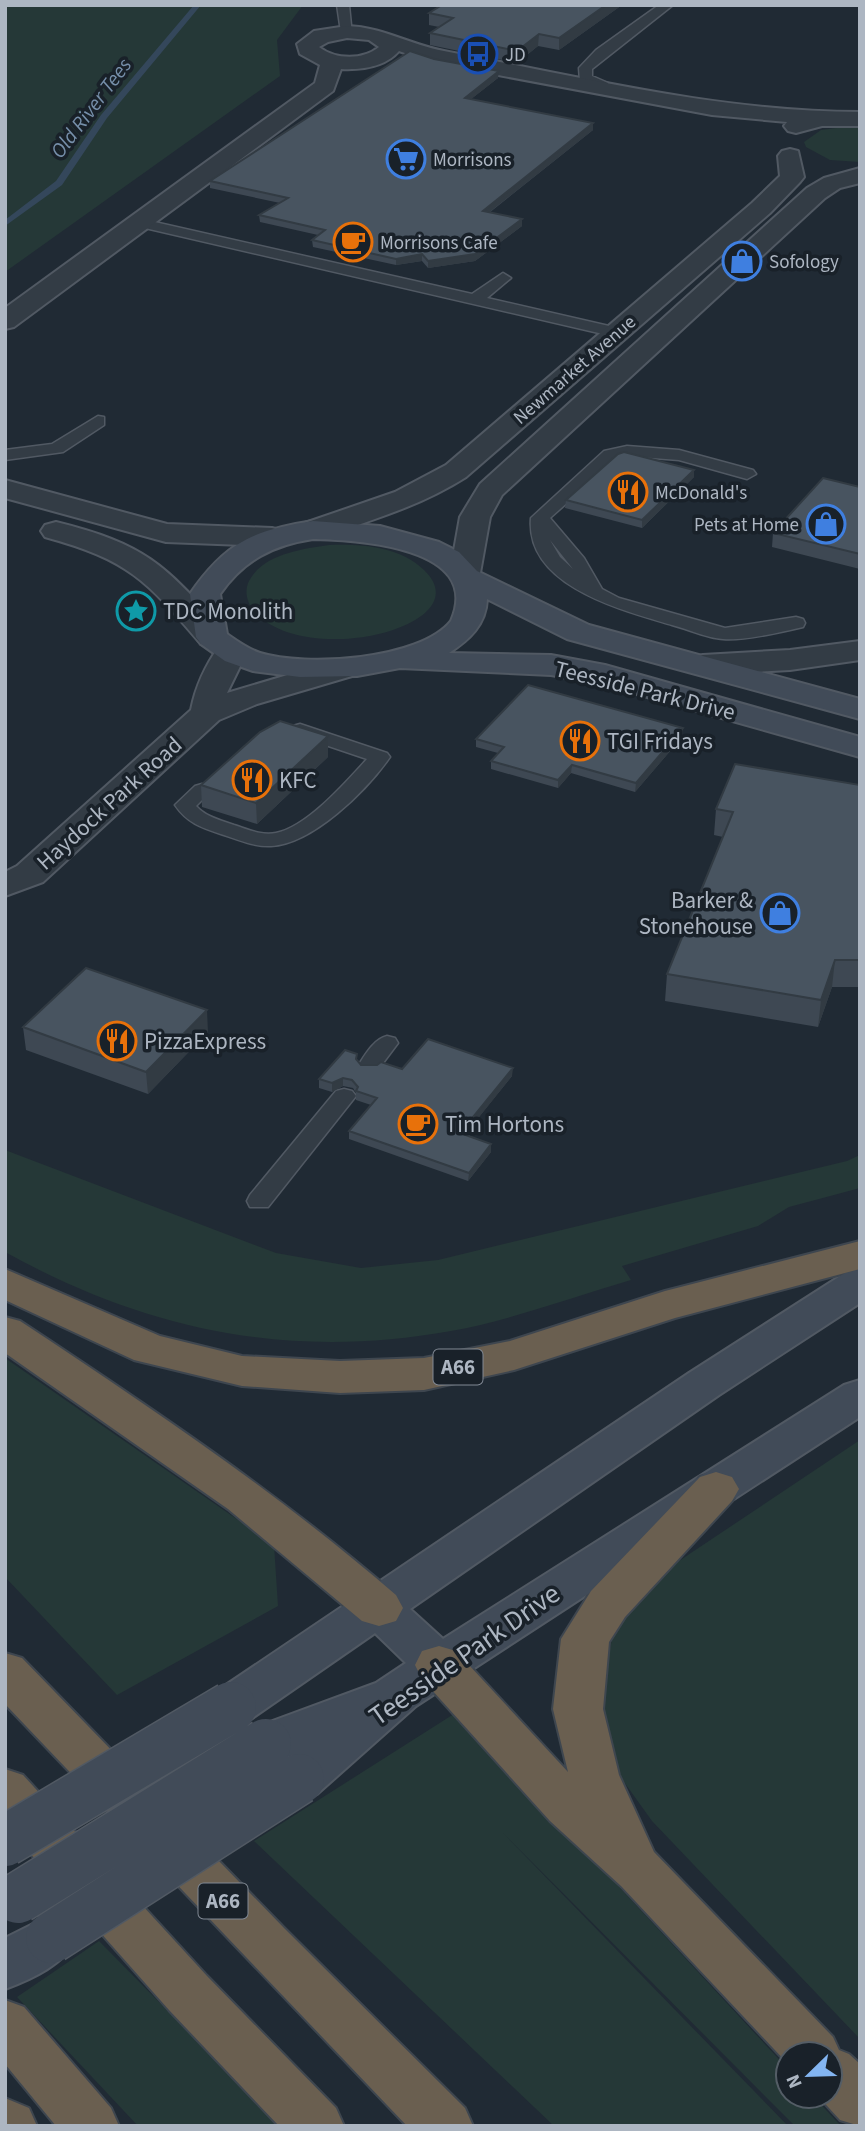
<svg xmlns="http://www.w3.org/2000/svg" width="865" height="2131" font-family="'Source Sans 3',sans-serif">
<rect width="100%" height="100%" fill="#202a34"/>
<path fill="#253837" d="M5 5H303L277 40 280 76 5 272Z
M844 127 860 128V162L830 160 806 147 804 142 821 130Z
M329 545C361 544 399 546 424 570 483 626 304 670 254 611 247 603 244 591 249 581 263 554 302 549 329 545Z
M5 1150 276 1253 361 1268 438 1260 847 1161 860 1155V1188L789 1207 758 1226 622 1266 631 1280C572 1297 512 1320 451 1331 290 1360 148 1331 5 1252Z
M5 1358 274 1545 278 1606 117 1695 5 1577Z
M860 1440V2039L652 1821 614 1768 606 1728 603 1685 612 1639 637 1594 679 1561Z
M457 1712 788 2069V2096H813L841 2126H795L501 1831 788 2126H554L254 1841Z
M99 1941 281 2126H138L17 1997Z"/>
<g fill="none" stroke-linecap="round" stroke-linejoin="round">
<path fill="#34475b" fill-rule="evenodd" d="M194 5H201L107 118 62 185 5 226V220L56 181 101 115Z"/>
<defs>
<path id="lane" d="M337 5H349L352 35 341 32Z
M659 5H673L592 69V76L608 83V89H598L580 81 579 68 596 50Z
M137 218 472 294 503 273 511 278 487 298 622 329 624 332 616 337 132 225V219Z
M98 416 104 417V425L63 452 5 460V450L52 444Z
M627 446 679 450 753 470 756 474 747 479 679 460 627 456 616 459 550 518 584 558 602 589 619 598 725 628 796 617 803 619 805 623 803 627C782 632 744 641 723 639 707 638 688 629 672 625 622 610 525 586 531 518L604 451ZM550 540 573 569 560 557Z
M300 724 387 753 390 757C367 790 313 844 271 846 255 847 239 840 224 835 203 828 188 824 175 805L195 786 202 784 212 790 196 806C206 817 220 820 234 825 247 829 261 836 276 833 307 827 346 782 367 759L293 734 290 730 293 726Z
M387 1036 395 1038 398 1043 377 1071H361L358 1066C365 1055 374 1039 387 1036Z
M344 1089 352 1091 356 1096 352 1101 268 1207H250L247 1201 250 1195 336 1091Z"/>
<path id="street" d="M347 26C382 27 411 45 444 51 581 77 720 112 860 112V126H822L796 133 788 131 784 126 787 122 712 115 434 63 399 51C385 67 362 70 341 69L333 91 14 327 5 329V308L315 83 320 65 300 54 297 44 314 31ZM347 38 369 40 379 47C363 60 336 60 319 47L328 42Z
M790 149 798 151 804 177 800 182 770 213 466 477C422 505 373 520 324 536L313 539 302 536 298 530 302 524 395 492 446 465 752 203 780 176 778 156 782 151Z
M860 168V183L840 188 825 198 502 495 490 517 480 573 476 579 465 582 454 579 450 573 460 517 480 484 807 188 824 178Z
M5 480 167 524 272 528 283 531 287 537 283 543 272 546 166 542 5 498Z
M56 522C145 544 164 564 223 630L228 637 223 644 212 646 201 644C146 580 129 560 45 537L41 531 45 525Z
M860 641V660L790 670 703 675 692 672 687 665 692 658 703 655 790 650Z
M231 642 242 645 247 652 227 693 341 659 352 662 357 669 352 676 257 704 219 720 43 882 5 896V872L17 866 191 710C196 685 205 666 220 645Z"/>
<path id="secondary" d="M313 521 380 526 439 542 459 552 477 571 589 625 860 699V719L567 639 487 599C486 625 469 640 449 653L551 655 605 665 860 737V757L601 684 551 675 400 668 357 676 300 677 253 671 225 661 201 644 196 637 190 594C225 543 253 530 313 521ZM313 539C356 540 484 546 451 621 420 660 305 667 260 653 248 649 237 641 227 634L220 594C244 560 273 545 313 539Z
M860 1269V1303L719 1395 410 1609 443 1639 844 1385 860 1380V1417L416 1706 317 1794 299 1800 281 1794 274 1779 281 1764 293 1755 266 1764 248 1758 241 1744 248 1730 376 1683 406 1663 375 1633 248 1721 231 1727 214 1721 206 1707 214 1693 689 1373 845 1273Z
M51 1915 70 1922 77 1938C65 1964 32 1979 5 1989V1938Z"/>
<path id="highway" d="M860 1241V1269L675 1318 514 1370 424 1390 340 1393 242 1386 134 1360 5 1300V1269L160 1336 242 1356 340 1361 424 1358 510 1341 665 1291Z
M5 1317 20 1321C150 1407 278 1493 396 1595L403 1608 396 1621 379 1626 362 1621 228 1509 5 1353Z
M716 1472 732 1477 739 1489 732 1501 625 1617 609 1642 603 1709 619 1775 654 1852 833 2037 839 2050 849 2054 860 2064V2126L840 2120 818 2096H830V2054H788V2064L621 1886 550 1821 422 1679 415 1665 422 1651 439 1646 456 1651 568 1772 553 1709 561 1639 591 1591 700 1477Z
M5 1653 22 1658 284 1928 465 2108 473 2126H407L5 1704Z
M5 1769 23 1775 207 1976 336 2108 344 2126H279L169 2010 5 1825Z
M5 2000 24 2007 111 2108 119 2126H56L5 2064Z
M5 2098 29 2108 37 2126H5Z"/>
</defs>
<use href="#lane" stroke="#515963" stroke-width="3"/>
<use href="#street" stroke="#515963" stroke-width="4"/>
<use href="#secondary" stroke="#515963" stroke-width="4"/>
<use href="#highway" stroke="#3e464f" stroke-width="4"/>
<use href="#lane" fill="#333c45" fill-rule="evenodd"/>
<use href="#street" fill="#333c45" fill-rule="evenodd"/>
<use href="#secondary" fill="#414b58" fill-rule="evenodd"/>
<use href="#highway" fill="#6a5f50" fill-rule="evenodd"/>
<defs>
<path id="secondary-bridge" d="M5 1841 231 1707
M18 1898 266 1744
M51 1938 299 1779"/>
</defs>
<use href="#secondary-bridge" stroke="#515963" stroke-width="53" stroke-linecap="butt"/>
<use href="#secondary-bridge" stroke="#414b58" stroke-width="50"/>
</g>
<path fill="#3e4853" d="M622 5 559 50 538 46 517 63 430 45V33L439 27 429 25V13Z
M434 59 498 78 471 99 593 130 489 213 522 226 475 261 428 268 422 261 396 265 313 247 312 240 318 235 260 222 259 215 280 203 210 188V181Z
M694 470V477L642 528 565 508 566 500Z
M860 487V569L772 547 773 533Z
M683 728V736L635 792 571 773 558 788 491 769V761L498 753 476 747V739Z
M328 757 257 824 202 807 201 785Z
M860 785V987H832L818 1027 665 1001 667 974 723 837 714 835 716 809Z
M23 1027 208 1032 148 1094 26 1050Z
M357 1061 361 1065 512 1076 465 1134 491 1144V1152L468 1181 349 1139V1131L371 1105 356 1100V1093L353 1088 343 1086 332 1092 319 1088V1079Z"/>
<path fill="#323b43" d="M606 5H622L559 50V38Z
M539 34 538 46 517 63V51Z
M499 71 498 78 465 104V98Z
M593 123V130L482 218 483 211Z
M522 219V226L475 261 428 268V261Z
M422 254V261L396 265V259Z
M694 470V477L642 528V520Z
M683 728V736L635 792 636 783Z
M328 736V757L257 824 256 803Z
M572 765 571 773 558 788V780Z
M835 960 832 987 818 1027 821 1000Z
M207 1010 208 1032 148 1094 146 1072Z
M513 1068 512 1076 460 1141V1133Z
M343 1078V1086L332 1092V1083Z
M491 1144V1152L468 1181 469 1173Z"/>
<path fill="#485460" stroke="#323b43" stroke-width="2" d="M442 5H606L559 38 539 34 517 51 430 33 453 18 429 13Z
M410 51 434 59 499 71 465 98 593 123 483 211 522 219 475 254 428 261 422 254 396 259 312 240 325 230 259 215 288 198 210 181Z
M624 452 694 470 642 520 566 500 618 454Z
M823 478 860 487V554L773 533Z
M528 685 683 728 636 783 572 765 558 780 491 761 504 747 476 739Z
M280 721 328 736 256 803 201 785 260 732Z
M735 764 860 785V960H835L821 1000 667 974 733 812 716 809Z
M86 968 207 1010 146 1072 23 1027Z
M428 1039 513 1068 460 1133 491 1144 469 1173 349 1131 377 1098 356 1091 358 1087 352 1080 343 1078 332 1083 319 1079 345 1050 357 1054 356 1059 361 1065H377L381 1062 402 1069Z"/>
<defs>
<symbol id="bus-ring" viewBox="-11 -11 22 22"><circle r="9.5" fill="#192129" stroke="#1a4fb4" stroke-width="1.5"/><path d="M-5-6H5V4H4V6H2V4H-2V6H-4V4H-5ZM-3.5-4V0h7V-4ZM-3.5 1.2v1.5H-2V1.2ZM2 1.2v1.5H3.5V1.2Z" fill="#1a4fb4"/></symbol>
<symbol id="supermarket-ring" viewBox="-11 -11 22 22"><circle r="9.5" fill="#192129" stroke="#3f7fe0" stroke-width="1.5"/><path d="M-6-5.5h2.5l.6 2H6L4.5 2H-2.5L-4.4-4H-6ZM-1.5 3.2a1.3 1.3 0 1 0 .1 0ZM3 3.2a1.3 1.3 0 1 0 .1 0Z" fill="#3f7fe0"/></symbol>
<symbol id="cafe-ring" viewBox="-11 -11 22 22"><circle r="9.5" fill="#192129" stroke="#e8710a" stroke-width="1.5"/><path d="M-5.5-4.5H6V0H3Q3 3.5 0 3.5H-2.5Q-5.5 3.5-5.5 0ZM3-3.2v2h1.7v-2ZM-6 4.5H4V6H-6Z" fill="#e8710a"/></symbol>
<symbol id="shop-ring" viewBox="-11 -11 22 22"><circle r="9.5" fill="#192129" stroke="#3f7fe0" stroke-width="1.5"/><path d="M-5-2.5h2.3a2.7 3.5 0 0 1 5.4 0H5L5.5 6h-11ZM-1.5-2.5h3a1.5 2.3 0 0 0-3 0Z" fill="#3f7fe0"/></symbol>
<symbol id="restaurant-ring" viewBox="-11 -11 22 22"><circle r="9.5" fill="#192129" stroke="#e8710a" stroke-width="1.5"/><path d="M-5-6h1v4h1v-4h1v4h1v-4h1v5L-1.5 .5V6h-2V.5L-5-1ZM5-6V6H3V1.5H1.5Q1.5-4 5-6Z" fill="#e8710a"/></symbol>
<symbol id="sight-ring" viewBox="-11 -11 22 22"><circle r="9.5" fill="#192129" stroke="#0f9aa8" stroke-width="1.5"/><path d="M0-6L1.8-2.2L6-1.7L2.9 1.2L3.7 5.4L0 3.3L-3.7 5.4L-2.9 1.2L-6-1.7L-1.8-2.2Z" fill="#0f9aa8"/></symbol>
</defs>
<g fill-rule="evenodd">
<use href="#bus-ring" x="456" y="32" width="44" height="44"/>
<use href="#supermarket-ring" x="384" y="137" width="44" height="44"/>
<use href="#cafe-ring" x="331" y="220" width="44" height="44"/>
<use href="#shop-ring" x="720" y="239" width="44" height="44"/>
<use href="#restaurant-ring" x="606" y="470" width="44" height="44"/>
<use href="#shop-ring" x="804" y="502" width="44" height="44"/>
<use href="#sight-ring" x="114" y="589" width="44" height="44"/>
<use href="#restaurant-ring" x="558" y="719" width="44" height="44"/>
<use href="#restaurant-ring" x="230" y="758" width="44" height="44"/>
<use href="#shop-ring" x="758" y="891" width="44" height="44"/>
<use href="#restaurant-ring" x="95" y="1019" width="44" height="44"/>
<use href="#cafe-ring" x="396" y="1102" width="44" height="44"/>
</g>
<g text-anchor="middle" stroke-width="7" stroke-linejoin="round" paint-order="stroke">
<g font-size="19" fill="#adb6c2" stroke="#192129" text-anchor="start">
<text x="505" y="61">JD</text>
<text x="433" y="166">Morrisons</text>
<text x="380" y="249">Morrisons Cafe</text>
<text x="769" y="268">Sofology</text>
<text x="655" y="499">McDonald's</text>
<text x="799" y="531" text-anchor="end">Pets at Home</text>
</g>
<g font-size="19" fill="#adb6c2" stroke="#192129">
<text transform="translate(574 369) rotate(-41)" y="7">Newmarket Avenue</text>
</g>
<g font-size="21" font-style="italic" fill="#768faa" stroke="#192129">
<text transform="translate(91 108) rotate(-53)" y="7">Old River Tees</text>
</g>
<g fill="#192129" stroke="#818994" stroke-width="2">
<rect x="433.5" y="1349.5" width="49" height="35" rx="5"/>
<rect x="198.5" y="1883.5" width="49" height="35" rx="5"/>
</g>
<g font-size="21" font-weight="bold" fill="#adb6c2">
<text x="458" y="1374">A66</text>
<text x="223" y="1908">A66</text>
</g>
<g font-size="23" fill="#adb6c2" stroke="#192129" text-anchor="start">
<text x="163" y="619">TDC Monolith</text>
<text x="607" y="749">TGI Fridays</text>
<text x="279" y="788">KFC</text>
<text x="753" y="908" text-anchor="end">Barker &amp;<tspan x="753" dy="26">Stonehouse</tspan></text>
<text x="144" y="1049">PizzaExpress</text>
<text x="445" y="1132">Tim Hortons</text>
</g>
<g font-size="23" fill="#adb6c2" stroke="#192129">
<text transform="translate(645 690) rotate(14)" y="8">Teesside Park Drive</text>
<text transform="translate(109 803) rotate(-42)" y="8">Haydock Park Road</text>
</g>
<g font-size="28" fill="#adb6c2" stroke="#192129">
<text transform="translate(464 1654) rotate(-35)" y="10">Teesside Park Drive</text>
</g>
</g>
<rect width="865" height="2131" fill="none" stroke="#adb6c2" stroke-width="14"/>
<g transform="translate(809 2075) rotate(247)"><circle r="33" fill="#192129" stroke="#545d66" stroke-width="2"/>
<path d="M0-5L12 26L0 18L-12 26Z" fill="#83b5f1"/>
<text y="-10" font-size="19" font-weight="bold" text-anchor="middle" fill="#adb6c2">N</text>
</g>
</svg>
